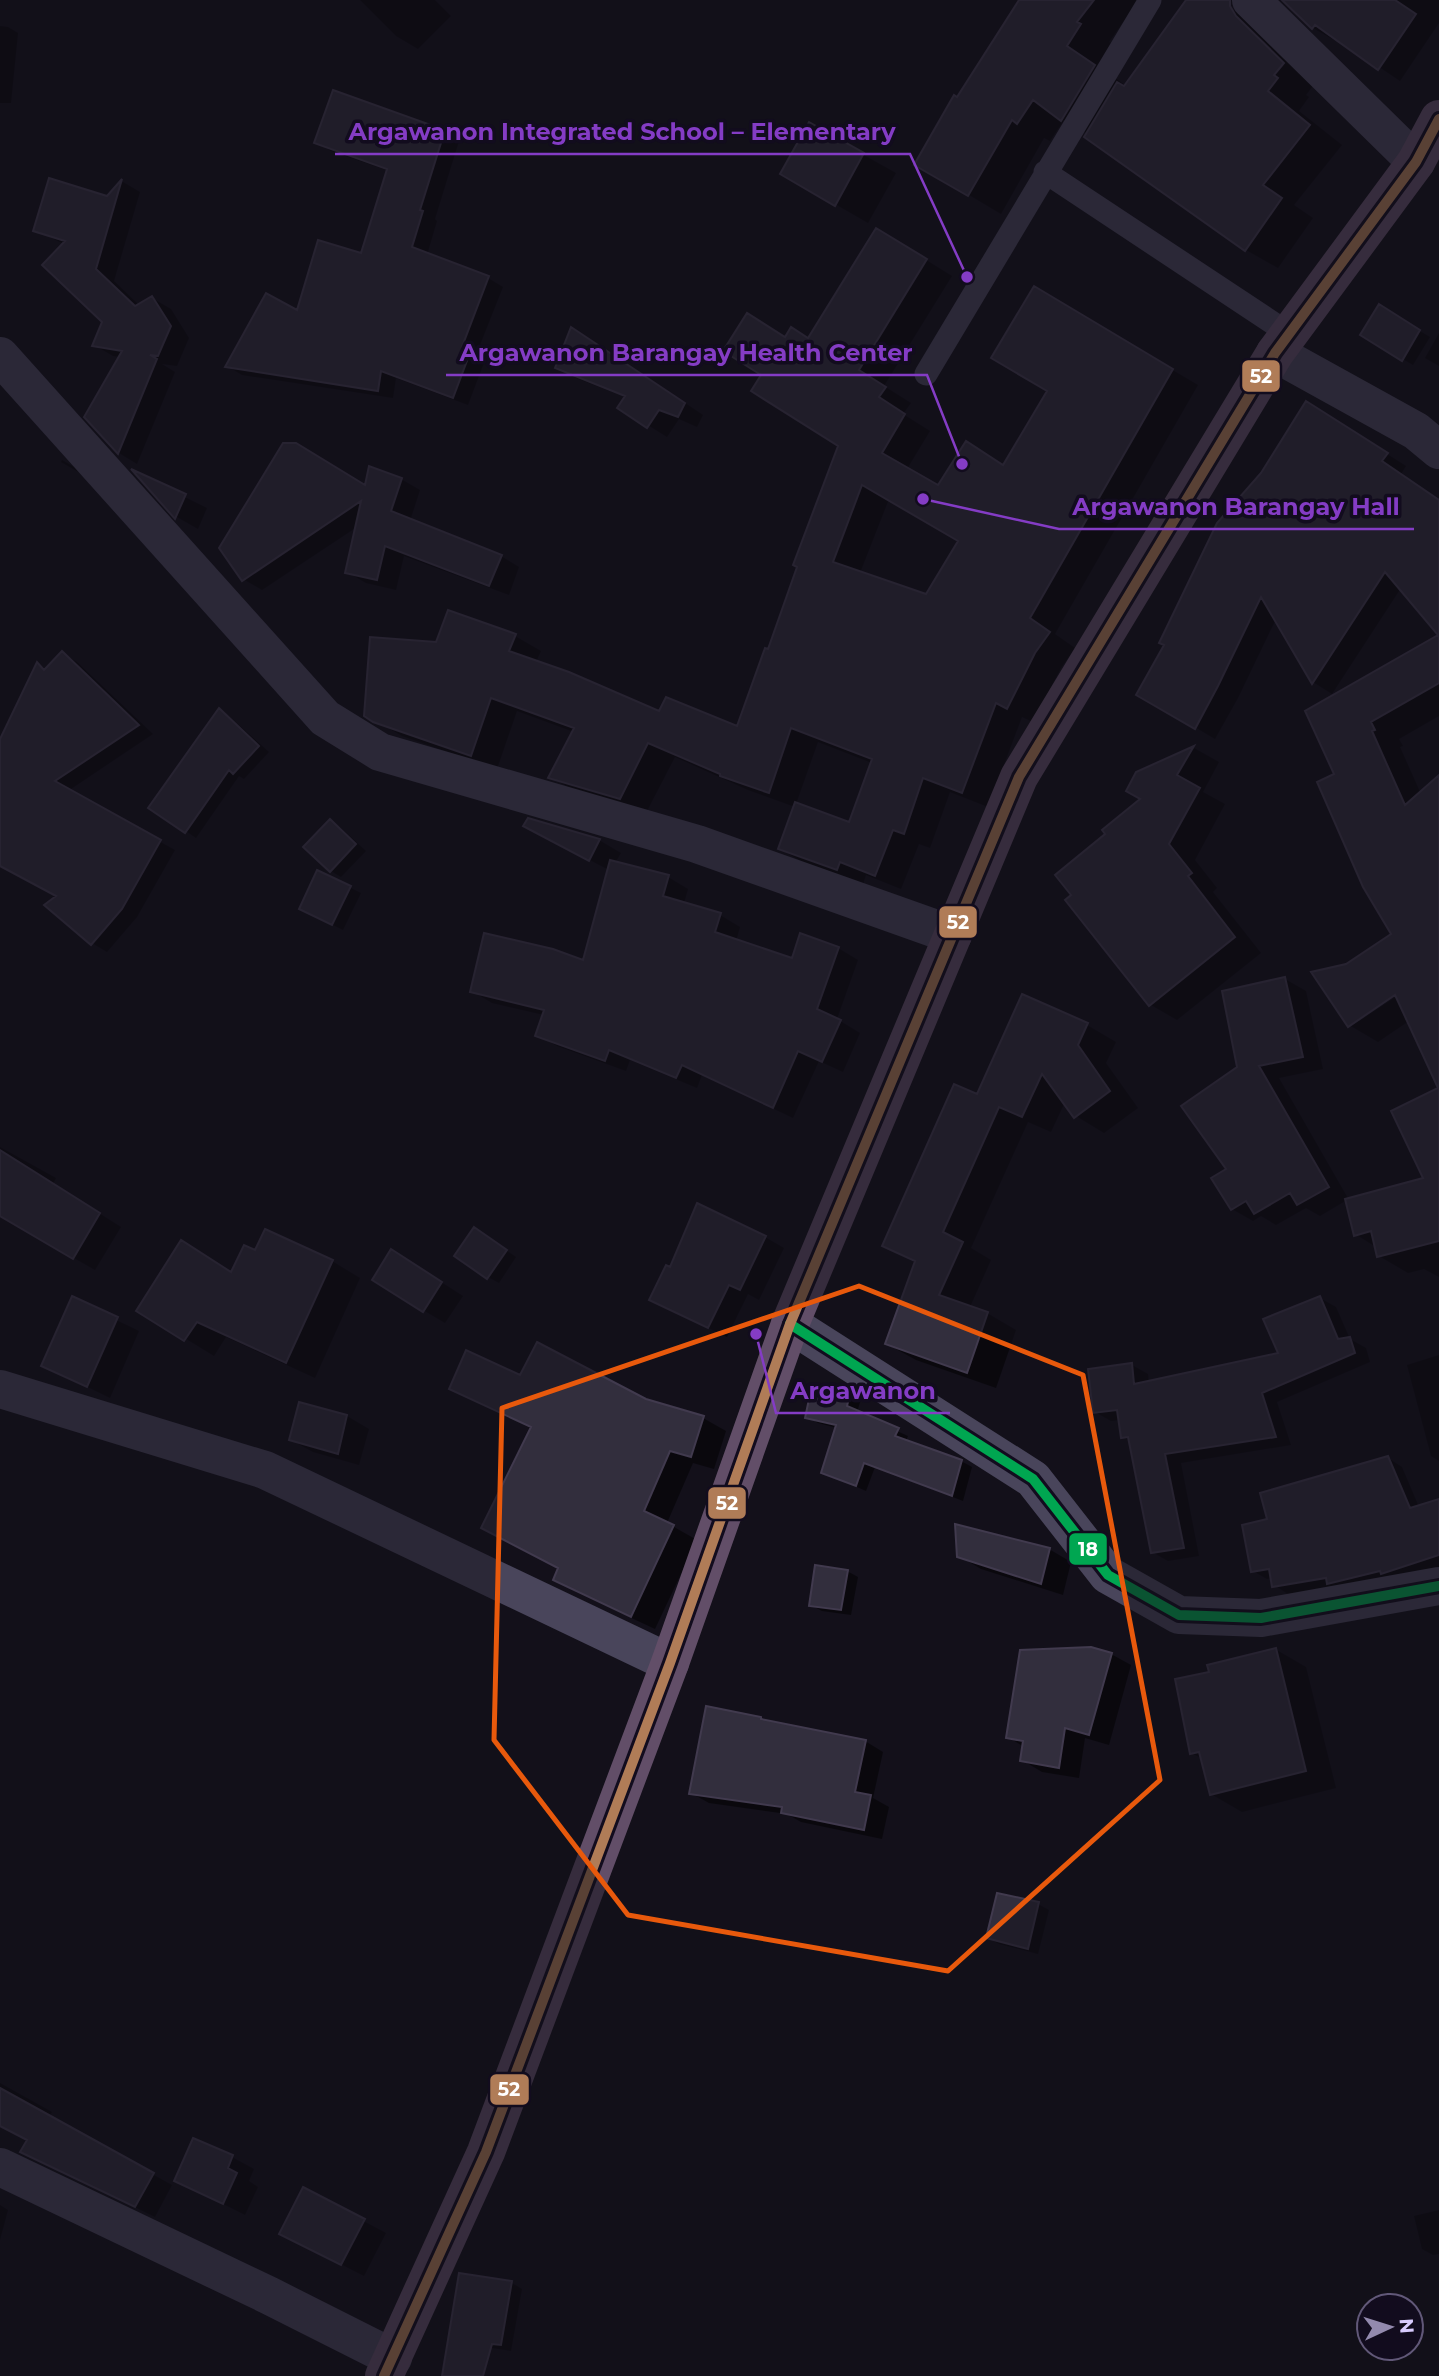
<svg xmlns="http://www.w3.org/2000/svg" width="1439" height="2376" font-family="Montserrat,sans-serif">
<rect width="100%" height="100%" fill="#13101a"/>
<path fill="#0007" fill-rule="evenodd" d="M360 0H435L451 16 418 49 396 36Z
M1021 0H1139L1109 42 1113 44 1099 66 1126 86 1231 9 1263 28 1315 83 1306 95 1309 97 1299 111 1342 145 1294 205 1313 218 1278 268 1246 250 1088 134 1064 120 1050 141 1044 138 1001 214 917 164Z
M1285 0H1439V23L1400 81 1336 38 1334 40 1313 28Z
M0 26 8 27 18 33 11 103H0Z
M810 125 896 173 868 223 783 174Z
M444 132 459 141 435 219 437 221 427 255 488 278 503 287 476 355 485 360 468 405 396 378 393 398 242 375 227 366 298 313 362 255 389 171 331 151 317 142Z
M123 182 140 192 114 281 140 306 152 298 171 309 189 338 177 366 162 364 175 372 137 464 119 453 86 417 120 357 113 356 94 345 104 322 64 244 35 230 107 198Z
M902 245 952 276 884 386 911 403 903 414 930 431 907 469 938 488 1004 466 1049 391 1035 289 1198 385 1055 634 1075 648 1061 668 1033 722 1022 717 988 807 950 792 930 848 919 844 901 889 866 875 863 884 806 864 780 849 795 807 748 790 675 757 646 813 576 792 551 777 574 732 517 711 497 769 402 736 366 715 437 644 515 636 541 651 536 662 660 713 738 729 770 651 841 445 786 338 809 340ZM889 499 960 540 927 596 860 573ZM818 742 872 763 850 825 796 804Z
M1379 307 1430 337 1413 365 1362 335Z
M1439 333V366L1425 358Z
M591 340 703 415 697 427 679 419 667 437 619 407 625 397 576 378 558 367Z
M1326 415 1406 466 1401 474 1439 500V633L1401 588 1332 694 1313 682 1276 619 1238 698 1215 739 1139 694Z
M62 460 83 472 89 478 61 462Z
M138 474 207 508 198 529 177 517Z
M401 479 420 490 410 521 501 556 519 567 509 595 404 556 396 590 366 583 347 572 357 527 262 590 243 579 366 487Z
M62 653 77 662 153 734 68 791 175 850 137 917 107 952 92 943 59 896 0 865V743Z
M1439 677V716L1399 739 1403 746 1400 747 1421 794 1439 777V1085L1409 1021 1378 1042 1349 1025 1346 966 1393 934 1336 775 1307 712ZM1401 989 1403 992 1359 1021V1017Z
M220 711 230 717 269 752 244 779 239 776 196 838 151 807Z
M1194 748 1219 762 1203 792 1225 804 1195 860 1217 888 1213 892 1261 953 1177 1020 1151 1005 1073 895 1108 834 1143 799 1137 774Z
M330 821 340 827 366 851 341 877 331 871Z
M547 838 599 840 621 853 615 863 668 877 688 889 684 903 720 915 740 927 736 941 793 961 838 948 858 960 837 1019 860 1033 843 1072 819 1061 793 1118 702 1075 697 1088 630 1060 626 1071 557 1046 537 1035 544 1015 492 1003 472 991 584 962 609 870Z
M318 872 361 893 343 930 311 914Z
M1285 979 1306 991 1323 1069 1279 1078 1349 1200 1425 1179 1439 1090V1277L1424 1269 1408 1273 1379 1256 1376 1247 1355 1234 1347 1200 1320 1216 1306 1208 1276 1225 1261 1216 1253 1221 1232 1209 1229 1169 1239 1068Z
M1022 996 1087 1025 1116 1042 1106 1063 1138 1108 1104 1133 1076 1116 1065 1102 1051 1132 1028 1122 971 1248 991 1260 970 1307 987 1313 1016 1330 996 1388 916 1360 887 1344 916 1263 884 1245 978 1096Z
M0 1147 56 1178 53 1184 121 1227 95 1270 0 1216Z
M485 1236 516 1257 499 1283 488 1277Z
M765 1237 784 1248 759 1300 748 1294 727 1337 652 1300 671 1269Z
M256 1252 332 1261 360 1278 315 1378 226 1337 214 1356 139 1310 211 1259 233 1273Z
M413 1264 463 1296 445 1323 423 1310Z
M1320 1298 1336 1307 1350 1339 1366 1348 1370 1362 1277 1402 1291 1445 1181 1463 1199 1556 1168 1561 1152 1552 1130 1441 1123 1437 1120 1420 1111 1421 1095 1412 1132 1365 1148 1374 1149 1383 1280 1354Z
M73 1299 139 1331 110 1398 43 1365Z
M1439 1355V1461L1431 1456 1407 1365Z
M521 1377 646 1401 703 1418 726 1431 714 1469 693 1463 667 1523 697 1540 655 1629 578 1593 555 1580 560 1568 532 1429 451 1388Z
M849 1396 860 1402 857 1413 908 1436 906 1441 961 1461 972 1467 963 1501 875 1467 866 1491 823 1472 837 1428 818 1423 807 1417Z
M301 1404 347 1416 369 1429 359 1465 313 1452 291 1440Z
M1388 1458 1402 1467 1419 1507 1439 1500V1574L1288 1594 1274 1585 1273 1578 1267 1579 1253 1571 1269 1520Z
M1049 1549 1071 1562 1063 1595 981 1569 959 1556Z
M847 1571 858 1577 851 1615 822 1611 811 1605Z
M1275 1649 1306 1667 1336 1788 1242 1812 1211 1794 1203 1759 1191 1753 1211 1674Z
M1111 1654 1131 1665 1109 1745 1085 1738 1079 1778 1042 1772 1022 1760 1024 1747 1008 1737Z
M767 1722 865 1741 883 1752 873 1798 889 1807 882 1839 801 1822 787 1814 709 1803 691 1793Z
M1038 1904 1049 1910 1038 1954 999 1944 988 1938Z
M0 2083 52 2112 49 2117 172 2185 155 2217 23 2152 29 2141 0 2125Z
M232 2157 254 2169 249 2181 258 2187 245 2215 176 2180Z
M303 2189 386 2233 364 2276 282 2234Z
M0 2205 8 2210 0 2240Z
M1439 2210V2254L1433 2255 1422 2249 1414 2216Z
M481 2277 512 2283 522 2289 511 2351 460 2343Z"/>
<path fill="#322e3d" stroke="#413a4e" stroke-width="2" fill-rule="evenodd" d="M1019 0H1094L1077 22 1081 24 1067 46 1095 65 1061 121 1033 100 1017 124 1012 120 968 196 914 165 954 95 957 97Z
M1186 0H1230V6L1236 16 1284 63 1274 75 1278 78 1268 91 1310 125 1263 185 1282 198 1245 251 1084 137 1117 82 1124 86Z
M1282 0H1395L1416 14 1378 70 1315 25 1312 29Z
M333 90 445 130 420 210 423 211 412 247 489 276 462 347 471 350 453 398 381 371 378 391 225 367 266 293 297 310 318 240 361 253 387 169 314 143Z
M809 122 864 153 835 206 780 174Z
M49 178 107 196 122 179 96 269 135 306 152 296 171 326 158 356 150 355 157 359 118 454 84 417 122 351 92 346 102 322 42 265 65 241 33 231Z
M876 228 927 259 859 370 886 387 879 397 905 414 882 453 938 485 966 441 1003 465 1047 391 991 358 1034 286 1173 369 1030 618 1050 632 1035 653 1007 709 996 703 962 793 923 778 904 834 893 830 875 876 840 862 837 870 778 849 795 802 849 822 872 759 791 728 769 793 720 776V774L648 743 620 799 548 778 574 728 491 698 471 756 373 722 364 716 370 637 436 642 448 610 516 634 509 651 569 672 659 711 666 697 737 726 765 648 768 649 797 567 793 565 838 446 751 391 761 375 723 351 747 313 785 337 791 327 808 338ZM862 485 958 541 926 594 833 562Z
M1379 304 1420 330 1402 361 1360 335Z
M571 327 685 403 678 417 659 410 647 428 617 408 625 396 555 368Z
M1306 401 1388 453 1382 461 1439 500V683L1371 722 1375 730 1372 731 1405 805 1439 775V1241L1377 1257 1371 1231 1354 1236 1345 1199 1423 1178 1391 1111 1438 1088 1395 995 1348 1027 1311 972 1346 964 1391 934 1363 887 1317 782 1334 774 1305 711 1438 635 1385 572 1312 684 1261 597 1218 686 1195 729 1136 695 1164 645 1159 643 1217 523 1261 473Z
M283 443H296L365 485 369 466 402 478 391 511 502 555 489 586 385 546 377 580 345 573 361 501 242 581 219 548Z
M131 469 186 494 175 519Z
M62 651 139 725 55 781 161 840 122 909 91 945 44 905 56 896 0 866V739L37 662 44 670Z
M219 708 259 746 233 774 229 770 185 833 148 808Z
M1194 746 1177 775 1200 788 1169 844 1192 873 1188 876 1235 937 1149 1006 1065 900 1071 895 1055 875 1105 834 1102 830 1140 799 1126 791 1136 772Z
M528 818 600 839 589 861 523 826Z
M330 819 356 844 330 872 303 847Z
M610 860 669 875 663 896 721 913 715 932 792 958 800 933 839 947 817 1009 841 1020 822 1062 798 1051 773 1108 682 1065 676 1078 609 1050 605 1061 535 1036 544 1010 470 992 484 933 553 949 583 960Z
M317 870 351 886 332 925 299 909Z
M1285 977 1303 1057 1259 1066 1329 1187 1297 1205 1290 1193 1254 1214 1246 1201 1231 1210 1211 1178 1226 1169 1181 1106 1237 1067 1222 991Z
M1022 994 1088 1023 1078 1045 1110 1091 1074 1118 1042 1074 1022 1117 999 1107 943 1232 963 1242 939 1295 988 1312 967 1373 885 1344 915 1261 882 1246 954 1084 977 1094Z
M0 1150 100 1213 73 1259 0 1216Z
M697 1203 766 1236 740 1290 729 1285 708 1328 649 1300 666 1265 670 1267Z
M474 1227 507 1250 487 1279 454 1256Z
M265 1229 333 1260 286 1363 197 1322 184 1341 136 1311 181 1240 231 1272 244 1245 255 1250Z
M391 1249 442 1282 423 1312 372 1280Z
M72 1296 118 1317 87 1387 41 1366Z
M1320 1296 1338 1339 1350 1337 1355 1353 1262 1393 1276 1437 1165 1454 1184 1548 1151 1553 1128 1437 1121 1438 1117 1410 1093 1413 1088 1369 1132 1363 1134 1384 1278 1353 1263 1319Z
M537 1342 646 1399 704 1416 691 1457 670 1451 644 1511 674 1525 631 1617 553 1580 558 1568 481 1528 531 1427 449 1389 466 1350 520 1375Z
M812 1385 850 1394 847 1406 899 1428 895 1436 962 1460 952 1496 864 1463 856 1486 821 1473 836 1425 805 1418Z
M299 1402 347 1415 338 1454 289 1440Z
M1388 1456 1410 1508 1439 1499V1555L1381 1574 1380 1571 1327 1584 1326 1578 1272 1587 1269 1569 1251 1572 1242 1525 1267 1519 1260 1493Z
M955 1524 1050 1548 1041 1584 957 1557Z
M815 1565 848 1570 841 1610 809 1606Z
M1091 1647 1112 1653 1089 1735 1065 1728 1059 1768 1020 1761 1023 1741 1006 1738 1020 1650Z
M1276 1648 1306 1771 1210 1795 1199 1752 1190 1754 1175 1679 1209 1672 1207 1665Z
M706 1706 761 1717V1719L866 1740 855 1792 871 1795 864 1830 781 1813 782 1807 689 1794Z
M997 1893 1039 1902 1028 1949 986 1938Z
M0 2088 154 2173 135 2207 20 2152 27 2140 0 2126Z
M193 2138 233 2155 228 2168 237 2173 223 2204 174 2181Z
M303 2187 365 2219 341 2265 279 2234Z
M459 2273 512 2281 501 2345 492 2344 483 2376H442Z"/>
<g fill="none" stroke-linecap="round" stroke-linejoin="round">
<path stroke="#49455b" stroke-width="23" d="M1045 172 1288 333
M926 374 1150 0"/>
<path stroke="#49455b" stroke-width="38" d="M1251 0 1416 162
M1275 353 1416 431 1439 450
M0 356 325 718 380 752 697 844 953 935
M0 1389 265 1470 670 1663
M0 2167 270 2296 393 2358"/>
<path stroke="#49455b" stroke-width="38" d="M790 1324 1033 1479 1108 1575 1179 1615 1261 1618 1439 1586"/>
<path stroke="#624e68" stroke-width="38" d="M384 2376 486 2152 670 1663 790 1324 1019 777 1275 353 1416 162 1439 119"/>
<defs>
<path id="bus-1" d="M790 1324 1033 1479 1108 1575 1179 1615 1261 1618 1439 1586"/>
<path id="bus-2" d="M384 2376 486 2152 670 1663 790 1324 1019 777 1275 353 1416 162 1439 119"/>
</defs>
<use href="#bus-1" stroke="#120c1e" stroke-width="16"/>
<use href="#bus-2" stroke="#120c1e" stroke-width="16"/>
<use href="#bus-1" stroke="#00a651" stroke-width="10"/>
<use href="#bus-2" stroke="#b07c57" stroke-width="10"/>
</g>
<path d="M0 0H1439V2376H0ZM859 1286 1083 1375 1160 1780 948 1971 628 1915 494 1740 502 1408Z" fill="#13101a" fill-opacity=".55" fill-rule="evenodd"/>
<path fill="none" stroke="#e8590c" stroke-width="5" stroke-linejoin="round" d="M859 1286 1083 1375 1160 1780 948 1971 628 1915 494 1740 502 1408Z"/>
<path fill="none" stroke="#843cc5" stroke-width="2.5" d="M967 277L910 154H335M962 464L927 375H446M923 499L1059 529H1414M756 1334L776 1413H950"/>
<g fill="#843cc5" stroke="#120c1e" stroke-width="2.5">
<circle cx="967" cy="277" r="7"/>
<circle cx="962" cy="464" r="7"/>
<circle cx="923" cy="499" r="7"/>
<circle cx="756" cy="1334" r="7"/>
</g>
<g font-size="24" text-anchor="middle" font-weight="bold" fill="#843cc5" stroke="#120c1e" stroke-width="7" stroke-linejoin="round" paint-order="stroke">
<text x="622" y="140">Argawanon Integrated School – Elementary</text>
<text x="686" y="361">Argawanon Barangay Health Center</text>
<text x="1236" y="515">Argawanon Barangay Hall</text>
<text x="863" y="1399">Argawanon</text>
</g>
<g stroke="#120c1e" stroke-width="2.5">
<rect x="1241" y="359" width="40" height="34" rx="7" fill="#b07c57"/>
<rect x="938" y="905" width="40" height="34" rx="7" fill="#b07c57"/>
<rect x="707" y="1486" width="40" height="34" rx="7" fill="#b07c57"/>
<rect x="1068" y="1532" width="40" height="34" rx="7" fill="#00a651"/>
<rect x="489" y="2073" width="41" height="33" rx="7" fill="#b07c57"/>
</g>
<g font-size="19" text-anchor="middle" font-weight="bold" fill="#fff">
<text x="1261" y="383">52</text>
<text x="958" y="929">52</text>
<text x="727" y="1510">52</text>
<text x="1088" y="1556">18</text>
<text x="509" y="2096">52</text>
</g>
<g transform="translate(1390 2327) rotate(86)"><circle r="33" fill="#120c1e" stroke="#615878" stroke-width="2"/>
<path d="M0-5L12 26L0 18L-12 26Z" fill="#938aae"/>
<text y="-10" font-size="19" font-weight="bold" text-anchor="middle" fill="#d8cbfe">N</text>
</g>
</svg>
